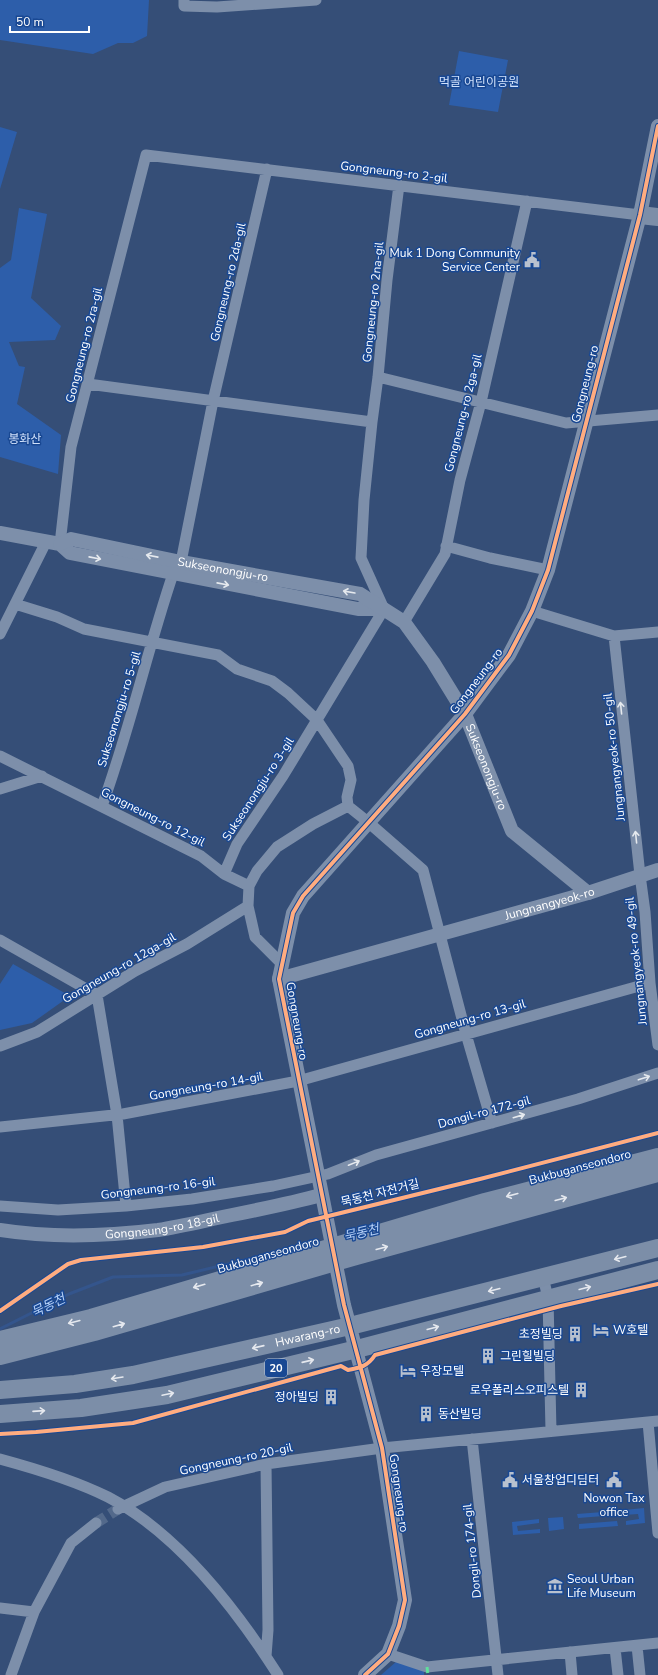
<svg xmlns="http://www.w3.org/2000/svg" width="658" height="1675" font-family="'Nunito Sans','Noto Sans KR',sans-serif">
<rect width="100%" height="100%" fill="#354e77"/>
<path fill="#2d5eaa" d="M0 0H149L147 36 133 43H118L93 54 0 40Z
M459 51 508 60 498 112 449 105Z
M0 127 17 132 0 189Z
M19 208 47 214 31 298 61 326 55 340 9 342 19 366 25 367 17 404 61 435 58 474 0 457V268L11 260Z
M13 964 70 996 32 1023 0 1030V984Z
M644 1508 645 1523 626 1525V1521L639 1519 638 1514 624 1515V1510Z
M616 1511 617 1515 578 1518 577 1514Z
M563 1517 564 1529 549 1531 548 1518Z
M539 1519V1523L517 1526 518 1531 540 1529V1533L513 1535 512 1522Z
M617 1521 618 1526 579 1529V1524Z
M397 1661 424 1671V1675H381Z"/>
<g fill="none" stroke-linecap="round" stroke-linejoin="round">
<path stroke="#34558c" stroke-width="3" d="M0 1329 69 1294 113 1277 182 1275 315 1243"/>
<path stroke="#53698b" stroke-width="11" stroke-dasharray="11 5.5" stroke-linecap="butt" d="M96 1523 118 1509"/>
<path stroke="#7d8faa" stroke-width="11" d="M184 0V6L217 7 316 0
M378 377 566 423 658 415
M88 384 372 422
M60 544 71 447 146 155 640 215
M446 546 490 558 548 570
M181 562 213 401 267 169
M15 604 57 617 84 629 218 655 237 669 272 681 288 693 317 720 348 766 351 780 347 797 348 806 368 822 423 870 466 1034 492 1123
M532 611 614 636 658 632
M404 622 445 554 460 480 481 402 527 201
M0 634 46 542
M614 636 640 875 645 912 650 983 658 1045
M0 756 201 856 224 874 249 886 248 906 255 937 282 964
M0 789 42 776
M102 806C130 729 147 651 173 574
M224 874 237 844 283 776 384 609 361 558 364 500 372 422 378 377 387 280 399 185
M249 886 257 871 277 847 313 824 348 806
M0 940 97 995 117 1115 126 1206
M0 1046 37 1032 135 971 187 944 248 906
M0 1127 123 1114 298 1081 650 983
M0 1206 58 1210 126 1206 192 1199 273 1186 328 1174 376 1155 578 1099 658 1073
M543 1277 548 1298 551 1431
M648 1422 658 1533
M472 1439 498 1675
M0 1459C37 1469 74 1480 108 1497 179 1534 236 1609 278 1675
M118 1509 165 1487 266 1464 382 1448 658 1421
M0 1608 34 1612 71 1543 96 1523
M637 1646 640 1675
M615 1648 618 1675
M570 1652 572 1675
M388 1654 427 1667 658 1643
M266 1656 268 1630 266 1464
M11 1675 34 1612"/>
<g stroke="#7d8faa" stroke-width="14">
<path d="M0 533 60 544 70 553 358 609H383"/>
<path id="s1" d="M60 544 71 539 181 562 360 594 404 622 433 662 465 714 512 831 588 893"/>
<path id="s2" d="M279 979 588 893 658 870"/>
<path id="s3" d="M0 1230C50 1238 108 1236 158 1230 183 1226 207 1220 232 1215 262 1209 292 1203 321 1195"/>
<path d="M365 1675 388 1654 399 1626 405 1600 382 1448 344 1305 279 979 293 913 303 896 465 714 509 655 532 611 548 570 640 215 658 126"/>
</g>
<g stroke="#7c8ea8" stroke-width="18">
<path d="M640 215 658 217"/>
<path id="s4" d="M0 1390 75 1384 133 1375 350 1326 658 1248"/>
<path d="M0 1414 81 1408 167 1395 357 1349 658 1270"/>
</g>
<path stroke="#7c8ea8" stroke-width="18" d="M0 1340 91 1318 485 1202 658 1157
M0 1356 94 1332 356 1256 658 1173"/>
<path stroke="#60e19b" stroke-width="3" stroke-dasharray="6 3" stroke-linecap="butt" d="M427 1667 428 1675"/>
<defs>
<path id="cycleway" d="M0 1311 68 1264 81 1260 203 1247 285 1232 308 1221 480 1179 658 1133
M0 1434 36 1432 133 1423 341 1366 348 1370C360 1368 368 1366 375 1355L561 1306 658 1284
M365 1675 388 1654 399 1626 405 1600 382 1448 344 1305 279 979 293 913 303 896 465 714 509 655 532 611 548 570 640 215 658 126"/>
</defs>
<use href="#cycleway" stroke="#194893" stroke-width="6"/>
<use href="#cycleway" stroke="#ffac80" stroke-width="4"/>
</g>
<defs><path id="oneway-shaft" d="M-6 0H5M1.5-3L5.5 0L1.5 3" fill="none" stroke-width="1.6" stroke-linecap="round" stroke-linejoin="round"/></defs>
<g stroke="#e5e9ee">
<use href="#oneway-shaft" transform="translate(152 556) rotate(-169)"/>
<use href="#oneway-shaft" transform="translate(95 558) rotate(11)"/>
<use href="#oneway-shaft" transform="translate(223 584) rotate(11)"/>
<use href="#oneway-shaft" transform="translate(349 592) rotate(-170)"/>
<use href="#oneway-shaft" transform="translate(621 708) rotate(-96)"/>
<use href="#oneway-shaft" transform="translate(636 837) rotate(-96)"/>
<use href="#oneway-shaft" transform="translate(644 1078) rotate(-18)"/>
<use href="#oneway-shaft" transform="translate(519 1116) rotate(-16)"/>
<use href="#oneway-shaft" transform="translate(354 1163) rotate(-22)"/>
</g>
<g stroke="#e5e8ee">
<use href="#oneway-shaft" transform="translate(512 1195) rotate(165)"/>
<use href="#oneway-shaft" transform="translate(561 1199) rotate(-15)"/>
<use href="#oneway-shaft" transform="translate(382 1248) rotate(-15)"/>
<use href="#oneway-shaft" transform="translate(620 1258) rotate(166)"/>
<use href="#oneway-shaft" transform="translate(257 1284) rotate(-16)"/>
<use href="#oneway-shaft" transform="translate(199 1286) rotate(164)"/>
<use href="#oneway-shaft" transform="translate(585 1288) rotate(-14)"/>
<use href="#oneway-shaft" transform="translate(494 1290) rotate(166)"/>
<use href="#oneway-shaft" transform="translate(74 1322) rotate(166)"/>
<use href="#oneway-shaft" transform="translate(119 1325) rotate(-16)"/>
<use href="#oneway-shaft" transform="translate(433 1328) rotate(-15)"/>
<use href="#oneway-shaft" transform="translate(258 1347) rotate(167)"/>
<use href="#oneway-shaft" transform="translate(308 1361) rotate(-13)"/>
<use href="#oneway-shaft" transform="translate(117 1378) rotate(171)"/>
<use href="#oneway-shaft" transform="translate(168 1394) rotate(-12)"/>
<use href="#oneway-shaft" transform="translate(39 1411) rotate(-4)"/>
</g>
<defs>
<symbol id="civic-bare" viewBox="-9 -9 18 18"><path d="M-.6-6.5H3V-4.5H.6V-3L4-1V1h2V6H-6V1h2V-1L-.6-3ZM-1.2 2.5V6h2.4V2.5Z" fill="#b8c1cf" stroke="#194893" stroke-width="2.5" paint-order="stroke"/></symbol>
<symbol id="hotel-bare" viewBox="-9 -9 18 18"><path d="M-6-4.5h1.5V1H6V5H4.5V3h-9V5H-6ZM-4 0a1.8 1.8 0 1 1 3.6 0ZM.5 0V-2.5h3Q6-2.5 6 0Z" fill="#b8c1cf" stroke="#194893" stroke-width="2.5" paint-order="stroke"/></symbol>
<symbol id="building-bare" viewBox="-9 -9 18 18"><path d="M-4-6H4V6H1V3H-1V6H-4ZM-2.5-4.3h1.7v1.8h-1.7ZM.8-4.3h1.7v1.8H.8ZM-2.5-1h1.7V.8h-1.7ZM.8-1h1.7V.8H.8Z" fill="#b8c1cf" stroke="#194893" stroke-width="2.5" paint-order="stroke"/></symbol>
<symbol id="museum-bare" viewBox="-9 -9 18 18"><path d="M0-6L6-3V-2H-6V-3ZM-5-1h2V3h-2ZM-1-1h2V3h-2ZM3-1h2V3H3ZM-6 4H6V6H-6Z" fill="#b8c1cf" stroke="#194893" stroke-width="2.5" paint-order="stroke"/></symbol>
</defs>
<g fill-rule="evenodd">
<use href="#civic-bare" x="521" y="249" width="22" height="22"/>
<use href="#hotel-bare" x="590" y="1319" width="22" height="22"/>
<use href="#building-bare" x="564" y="1323" width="22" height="22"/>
<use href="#building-bare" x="477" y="1345" width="22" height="22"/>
<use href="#hotel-bare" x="397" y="1360" width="22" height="22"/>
<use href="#building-bare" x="570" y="1379" width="22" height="22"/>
<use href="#building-bare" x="320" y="1386" width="22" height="22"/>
<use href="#building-bare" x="415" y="1403" width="22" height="22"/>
<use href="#civic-bare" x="499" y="1469" width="22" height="22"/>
<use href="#civic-bare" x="603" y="1469" width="22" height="22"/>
<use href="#museum-bare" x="544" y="1575" width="22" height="22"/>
</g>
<g text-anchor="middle" stroke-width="3" stroke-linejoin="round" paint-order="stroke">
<rect fill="#194893" stroke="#bac8df" stroke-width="1" x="265" y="1359" width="22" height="18" rx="3"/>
<g font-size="11" font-weight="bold" fill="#fff">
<text x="276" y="1372">20</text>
</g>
<g font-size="12" fill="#d0e1fb" stroke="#194893">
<text x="479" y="86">먹골 어린이공원</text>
<text x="25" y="443">봉화산</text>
</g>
<g font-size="12" fill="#fff" stroke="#194893">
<text transform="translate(394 172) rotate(7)" y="4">Gongneung-ro 2-gil</text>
<text transform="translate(228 282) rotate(-77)" y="4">Gongneung-ro 2da-gil</text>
<text transform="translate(373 302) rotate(-84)" y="4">Gongneung-ro 2na-gil</text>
<text transform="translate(84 345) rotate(-76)" y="4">Gongneung-ro 2ra-gil</text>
<text transform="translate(585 384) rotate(-76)" y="4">Gongneung-ro</text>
<text transform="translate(463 413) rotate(-76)" y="4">Gongneung-ro 2ga-gil</text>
<text dy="4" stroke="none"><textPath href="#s1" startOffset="167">Sukseonongju-ro</textPath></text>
<text transform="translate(476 681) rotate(-53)" y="4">Gongneung-ro</text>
<text transform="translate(119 709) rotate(-73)" y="4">Sukseonongju-ro 5-gil</text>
<text transform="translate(614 757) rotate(-96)" y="4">Jungnangyeok-ro 50-gil</text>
<text dy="4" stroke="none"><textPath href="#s1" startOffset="526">Sukseonongju-ro</textPath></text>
<text transform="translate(258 789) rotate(-57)" y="4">Sukseonongju-ro 3-gil</text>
<text transform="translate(153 817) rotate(27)" y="4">Gongneung-ro 12-gil</text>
<text dy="4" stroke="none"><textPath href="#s2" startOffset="281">Jungnangyeok-ro</textPath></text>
<text transform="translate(636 961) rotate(-96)" y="4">Jungnangyeok-ro 49-gil</text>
<text transform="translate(119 968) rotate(-30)" y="4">Gongneung-ro 12ga-gil</text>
<text transform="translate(470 1019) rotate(-16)" y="4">Gongneung-ro 13-gil</text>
<text transform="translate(297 1021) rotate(80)" y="4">Gongneung-ro</text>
<text transform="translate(206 1086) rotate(-10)" y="4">Gongneung-ro 14-gil</text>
<text transform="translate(484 1112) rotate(-15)" y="4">Dongil-ro 172-gil</text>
<text transform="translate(580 1167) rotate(-15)" y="4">Bukbuganseondoro</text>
<text transform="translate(158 1188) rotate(-7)" y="4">Gongneung-ro 16-gil</text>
<text transform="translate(380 1193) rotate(-14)" y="4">묵동천 자전거길</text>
<text dy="4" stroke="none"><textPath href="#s3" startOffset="163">Gongneung-ro 18-gil</textPath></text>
<text transform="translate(268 1255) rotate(-16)" y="4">Bukbuganseondoro</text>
<text dy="4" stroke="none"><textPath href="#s4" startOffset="313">Hwarang-ro</textPath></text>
<text transform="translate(236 1459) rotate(-12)" y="4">Gongneung-ro 20-gil</text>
<text transform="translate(399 1493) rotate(82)" y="4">Gongneung-ro</text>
<text transform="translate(472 1551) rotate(-96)" y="4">Dongil-ro 174-gil</text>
</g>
<g font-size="12" fill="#fff" stroke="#194893" text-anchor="start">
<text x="520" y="257" text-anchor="end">Muk 1 Dong Community<tspan x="520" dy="14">Service Center</tspan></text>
<text x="613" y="1334">W호텔</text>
<text x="563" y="1338" text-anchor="end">초정빌딩</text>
<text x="500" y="1360">그린힐빌딩</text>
<text x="420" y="1375">우장모텔</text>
<text x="569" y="1394" text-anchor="end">로우폴리스오피스텔</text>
<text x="319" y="1401" text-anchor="end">정아빌딩</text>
<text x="438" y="1418">동산빌딩</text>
<text x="522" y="1484">서울창업디딤터</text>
<text x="614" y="1502" text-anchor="middle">Nowon Tax<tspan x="614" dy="14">office</tspan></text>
<text x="567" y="1583">Seoul Urban<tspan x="567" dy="14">Life Museum</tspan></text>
</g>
<g font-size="13" font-style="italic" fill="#b5d0f7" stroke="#194893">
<text transform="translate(361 1232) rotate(-13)" y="5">묵동천</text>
<text transform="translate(48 1305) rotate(-26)" y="5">묵동천</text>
</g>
</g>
<path d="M10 26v6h79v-6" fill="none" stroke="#ffffff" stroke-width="2"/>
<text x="16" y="26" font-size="12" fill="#ffffff" stroke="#194893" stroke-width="3" paint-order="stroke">50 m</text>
</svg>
